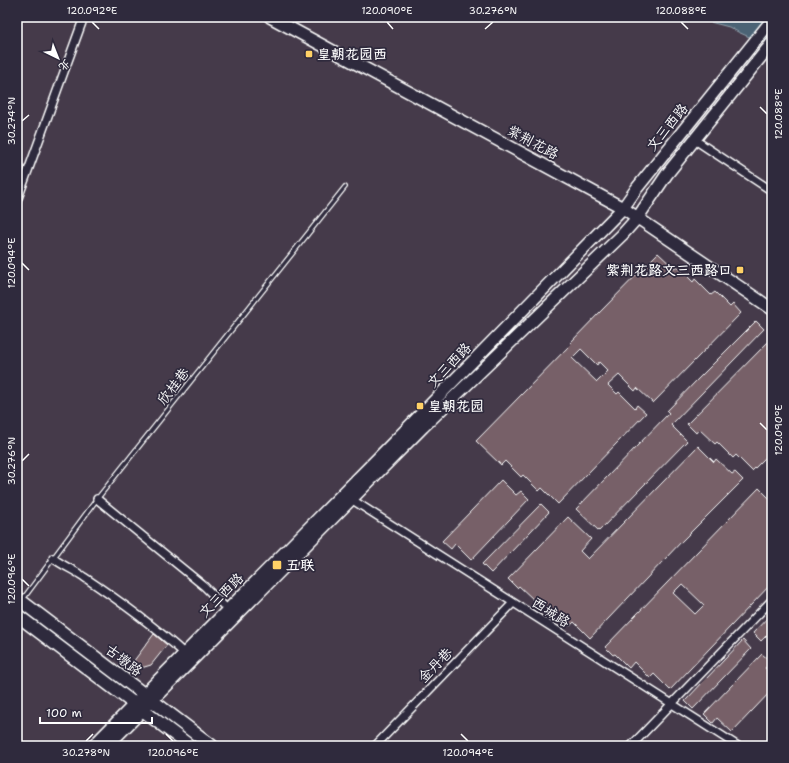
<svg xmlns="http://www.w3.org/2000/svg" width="789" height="763" font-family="'Shantell Sans','LXGW WenKai TC',sans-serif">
<rect width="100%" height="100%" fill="#453a4a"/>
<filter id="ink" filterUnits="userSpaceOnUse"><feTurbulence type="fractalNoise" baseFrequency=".025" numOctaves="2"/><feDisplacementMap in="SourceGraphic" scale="8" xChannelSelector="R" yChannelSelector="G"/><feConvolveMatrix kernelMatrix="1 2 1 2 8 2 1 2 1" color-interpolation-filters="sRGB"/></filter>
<g filter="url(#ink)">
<path fill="#4b6375" stroke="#93a1ac" d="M691 17H772V47L738 32 729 27Z"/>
<path fill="#776067" stroke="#fff" fill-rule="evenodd" d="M658 253 674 268 677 266 693 282 695 279 711 295 715 292 730 307 733 304 741 313 653 403 637 388 635 391 619 375 608 385 617 394 619 392 635 408 637 405 646 413 558 504 542 488 539 491 523 475 521 477 505 461 501 465 476 441 571 344 570 343 600 312ZM581 349 597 365 599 362 608 371 597 382 572 358Z
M756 321 764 329 671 425 687 441 599 531 576 509 669 413 667 411 697 380Z
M772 338V451L752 471 736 455 733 458 717 442 715 444 699 429 696 433 687 424Z
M698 446 714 462 716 459 732 474 735 472 743 480 683 540 590 638 574 622 570 626 555 611 552 614 536 598 534 600 519 586 517 588 508 579 568 517 591 539 580 551 588 559Z
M501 480 516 495 521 491 529 499 471 560 455 544 451 549 442 541Z
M759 488 772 501V583L670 690 654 674 650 678 634 662 629 668 615 654 613 655 605 647ZM682 584 704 605 695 614 673 593Z
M541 504 549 512 491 573 482 564Z
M772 613V630L761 641 753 633Z
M154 634 167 645 151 665 141 668 133 662Z
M743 640 751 649 693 709 685 701Z
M762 654 771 662 765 668 772 675V690L732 732 717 718 713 723 704 714Z"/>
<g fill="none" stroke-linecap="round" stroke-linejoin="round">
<defs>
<path id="lane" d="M23 599 97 499 345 187"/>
<path id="street" d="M695 140 772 191
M17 201 84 17
M97 499 204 586 228 610
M351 499 738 746
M53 558C63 566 74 570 84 577 120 601 153 625 185 654
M375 746 513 603
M631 746 772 600"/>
<path id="secondary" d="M270 17 623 208 772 309
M93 746 378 458 623 208 637 188 772 20
M107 746 423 427 622 235 638 217 667 174 772 43"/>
<path id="primary" d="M17 598 212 746
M17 615 190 746"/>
</defs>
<use href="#lane" stroke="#fff" stroke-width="6"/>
<use href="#street" stroke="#fff" stroke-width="10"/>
<use href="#secondary" stroke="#fff" stroke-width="14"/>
<use href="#primary" stroke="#fff" stroke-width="15"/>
<use href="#lane" stroke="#2f2a3d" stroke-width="3.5"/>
<use href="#street" stroke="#2f2a3d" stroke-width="7"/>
<use href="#secondary" stroke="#2f2a3d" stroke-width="11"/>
<use href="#primary" stroke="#2f2a3d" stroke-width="12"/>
</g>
</g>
<path fill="none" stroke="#fff" stroke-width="1.5" d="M92 22 99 29M387 22 393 29M681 22 688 29M485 29 493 22M760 107 767 114M22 121 29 115M22 263 29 270M760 423 767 430M22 461 29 454M22 579 29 586M166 734 173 741M461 734 468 741M86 741 93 734"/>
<g fill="#ffd166" stroke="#2f2a3d" stroke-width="1.5">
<rect x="305" y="50" width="8" height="8" rx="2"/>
<rect x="736" y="266" width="8" height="8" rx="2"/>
<rect x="416" y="402" width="8" height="8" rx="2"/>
<rect x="272" y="560" width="10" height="10" rx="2"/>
</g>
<g text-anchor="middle" stroke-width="3.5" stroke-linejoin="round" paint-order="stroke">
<g font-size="14" font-weight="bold" fill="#fff" stroke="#2f2a3d" text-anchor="start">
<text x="317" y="59">皇朝花园西</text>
<text x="732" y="275" text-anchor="end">紫荆花路文三西路口</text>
<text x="428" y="411">皇朝花园</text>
<text x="286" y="570">五联</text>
</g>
<g font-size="14" fill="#fff" stroke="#2f2a3d">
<text transform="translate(667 127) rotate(-51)" y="5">文三西路</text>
<text transform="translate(533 142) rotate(28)" y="5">紫荆花路</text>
<text transform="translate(449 365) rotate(-46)" y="5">文三西路</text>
<text transform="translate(173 386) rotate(-52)" y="5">欣桂巷</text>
<text transform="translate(221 595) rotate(-45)" y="5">文三西路</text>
<text transform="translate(551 612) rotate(33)" y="5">西城路</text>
<text transform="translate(124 660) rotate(37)" y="5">古墩路</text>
<text transform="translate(435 665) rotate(-46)" y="5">金丹巷</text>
</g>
</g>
<rect width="789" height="763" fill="none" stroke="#2f2a3d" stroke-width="44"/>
<g transform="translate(58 58) rotate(137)" stroke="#2f2a3d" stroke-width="3" paint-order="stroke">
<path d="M0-3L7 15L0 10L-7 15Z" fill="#ffffff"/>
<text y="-6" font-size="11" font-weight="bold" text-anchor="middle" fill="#ffffff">北</text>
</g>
<path d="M40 717v6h112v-6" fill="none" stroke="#ffffff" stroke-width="2"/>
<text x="46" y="717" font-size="12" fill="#ffffff" stroke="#2f2a3d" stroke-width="3" paint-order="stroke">100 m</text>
<rect x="22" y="22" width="745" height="719" fill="none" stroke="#fff" stroke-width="1.5"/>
<g font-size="10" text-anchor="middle" fill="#fff">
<text x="92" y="14">120.092°E</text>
<text x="387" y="14">120.090°E</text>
<text x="493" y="14">30.276°N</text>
<text x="681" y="14">120.088°E</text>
<text transform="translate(778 114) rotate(-90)" y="4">120.088°E</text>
<text transform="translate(11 121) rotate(-90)" y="4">30.274°N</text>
<text transform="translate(11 263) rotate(-90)" y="4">120.094°E</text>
<text transform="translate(778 430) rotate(-90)" y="4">120.090°E</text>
<text transform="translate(11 461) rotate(-90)" y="4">30.276°N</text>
<text transform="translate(11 579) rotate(-90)" y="4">120.096°E</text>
<text x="86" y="756">30.278°N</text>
<text x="173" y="756">120.096°E</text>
<text x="468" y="756">120.094°E</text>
</g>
</svg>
